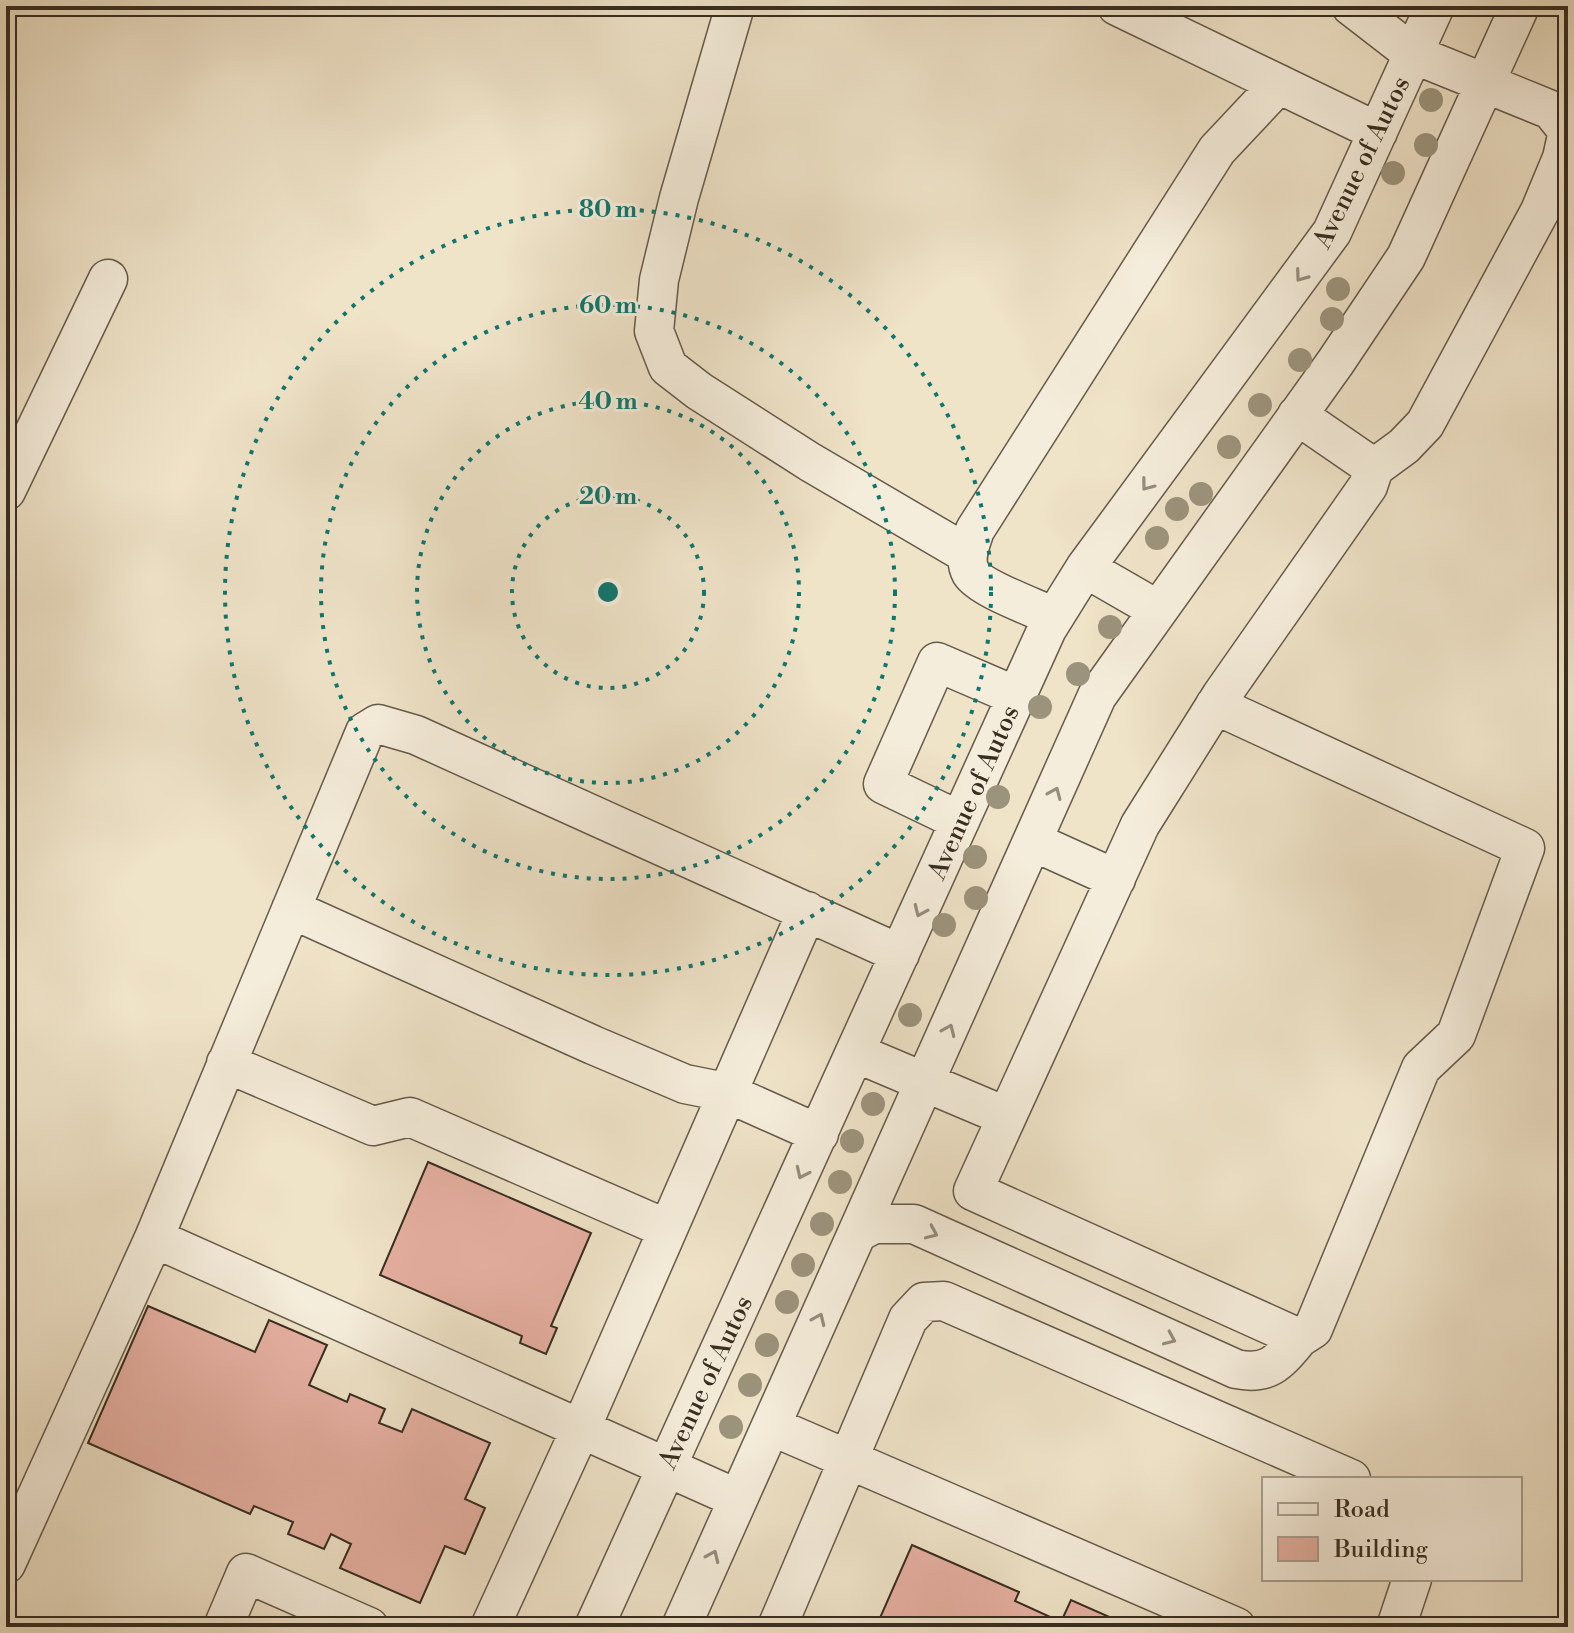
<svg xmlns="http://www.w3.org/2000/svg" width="1574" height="1633" font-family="'Libre Bodoni',serif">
<rect width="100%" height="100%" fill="#efe3c8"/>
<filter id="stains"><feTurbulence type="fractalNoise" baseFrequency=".0025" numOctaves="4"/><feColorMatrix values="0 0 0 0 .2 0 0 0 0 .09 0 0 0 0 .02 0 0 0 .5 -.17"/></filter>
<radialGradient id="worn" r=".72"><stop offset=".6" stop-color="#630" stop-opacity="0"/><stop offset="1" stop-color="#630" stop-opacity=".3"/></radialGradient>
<path fill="#e6b0a2" stroke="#372d21" stroke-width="2" d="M428 1162 591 1233 551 1326 557 1328 546 1354 520 1343 522 1336 380 1275Z
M148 1306 255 1352 269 1320 327 1345 309 1385 347 1402 350 1394 385 1409 379 1423 402 1432 412 1409 490 1443 465 1499 485 1508 465 1554 445 1546 420 1603 340 1568 351 1544 331 1534 324 1549 288 1534 293 1522 254 1506 250 1514 88 1443Z
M912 1545 1019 1592 1015 1601 1061 1622 1071 1600 1114 1619 1111 1627H876Z"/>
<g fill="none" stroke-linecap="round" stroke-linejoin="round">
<defs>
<path id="minor" d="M735 6 679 198 659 280 654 331 668 367 699 391 810 462 967 554
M1117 6 1378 132
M1351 6 1413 54 1551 110 1568 131 1562 158 1540 211 1425 424 1404 446 1374 468
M6 491 108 279
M1085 568 1158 610
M1054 617C1036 608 981 589 971 573 963 559 971 543 975 530L1217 150 1279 84
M1215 705 1525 848 1456 1035 1421 1068 1313 1329 1299 1338 973 1191 1140 825 1221 696 1368 486 1374 468 1297 415
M960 821 883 784 937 662 1016 696
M1034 842 1116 879
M291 909 593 1045 685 1084 725 1092 819 1134
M856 1053 1005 1116
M226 1063 373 1126 410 1117 667 1229
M859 1232 874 1224H914L1236 1369C1269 1376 1279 1362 1299 1338
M154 1238 365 732 378 724 416 735 900 954
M771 1426 1236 1627
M6 1564 154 1238 738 1499
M223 1627 246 1573 369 1627
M490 1627 581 1428 807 911
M594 1627 1047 629 1085 568 1332 232 1435 6
M681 1627 1097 696 1335 363 1406 257 1520 6
M777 1627 908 1319 924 1302 944 1301 1351 1479
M1396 1627 1412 1579"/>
</defs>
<use href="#minor" stroke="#655a4b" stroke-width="41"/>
<use href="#minor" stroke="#f5eddb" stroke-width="38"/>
</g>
<g fill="#9c937c">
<circle cx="1431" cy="100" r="12"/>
<circle cx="1426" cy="145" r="12"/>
<circle cx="1393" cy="173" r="12"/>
<circle cx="1338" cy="289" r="12"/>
<circle cx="1332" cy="319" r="12"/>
<circle cx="1300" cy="360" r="12"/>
<circle cx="1260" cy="405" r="12"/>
<circle cx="1229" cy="447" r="12"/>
<circle cx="1201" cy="494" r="12"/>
<circle cx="1177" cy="509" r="12"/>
<circle cx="1157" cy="538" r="12"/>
<circle cx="1110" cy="627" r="12"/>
<circle cx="1078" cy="674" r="12"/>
<circle cx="1040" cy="707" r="12"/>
<circle cx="998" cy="797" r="12"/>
<circle cx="975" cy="857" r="12"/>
<circle cx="976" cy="898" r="12"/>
<circle cx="944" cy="925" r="12"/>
<circle cx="910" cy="1015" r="12"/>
<circle cx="873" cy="1104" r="12"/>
<circle cx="852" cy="1141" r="12"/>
<circle cx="840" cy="1182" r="12"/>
<circle cx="822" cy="1224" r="12"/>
<circle cx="803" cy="1265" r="12"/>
<circle cx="787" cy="1302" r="12"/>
<circle cx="767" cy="1345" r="12"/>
<circle cx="750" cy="1385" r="12"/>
<circle cx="731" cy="1427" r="12"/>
</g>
<defs><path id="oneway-chevron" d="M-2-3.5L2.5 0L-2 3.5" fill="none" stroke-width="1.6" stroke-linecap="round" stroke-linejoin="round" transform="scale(2)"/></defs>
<g stroke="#968d7e">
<use href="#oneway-chevron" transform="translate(1301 276) rotate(126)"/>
<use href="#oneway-chevron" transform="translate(1147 485) rotate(127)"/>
<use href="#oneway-chevron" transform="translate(1055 793) rotate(-67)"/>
<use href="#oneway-chevron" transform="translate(920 911) rotate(114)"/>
<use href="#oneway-chevron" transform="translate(949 1030) rotate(-66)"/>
<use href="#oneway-chevron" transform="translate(802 1173) rotate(115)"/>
<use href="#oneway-chevron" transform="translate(932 1233) rotate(24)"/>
<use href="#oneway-chevron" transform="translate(819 1319) rotate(-66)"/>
<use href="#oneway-chevron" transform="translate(1170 1339) rotate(24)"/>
<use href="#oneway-chevron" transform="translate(713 1556) rotate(-66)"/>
</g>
<g fill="none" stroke="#0f766e" stroke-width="4" stroke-dasharray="4 8">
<circle cx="608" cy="592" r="96"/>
<circle cx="608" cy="592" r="191"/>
<circle cx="608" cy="592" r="287"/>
<circle cx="608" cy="592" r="383"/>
</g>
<g text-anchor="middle" stroke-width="6" stroke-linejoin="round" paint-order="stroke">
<g font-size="26" fill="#372d21" stroke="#f5eddb">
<text transform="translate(1361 162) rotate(-64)" y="9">Avenue of Autos</text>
<text transform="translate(973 792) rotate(-66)" y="9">Avenue of Autos</text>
<text transform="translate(705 1382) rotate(-65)" y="9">Avenue of Autos</text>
</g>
</g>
<circle cx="608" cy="592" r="12" fill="#0f766e" stroke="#f5eddb" stroke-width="4"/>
<g font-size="24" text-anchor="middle" font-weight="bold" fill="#0f766e" stroke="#f5eddb" stroke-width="6" stroke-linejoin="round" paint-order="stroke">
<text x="608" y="217">80 m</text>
<text x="608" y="313">60 m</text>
<text x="608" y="409">40 m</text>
<text x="608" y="504">20 m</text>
</g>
<rect width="1574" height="1633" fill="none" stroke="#efe3c8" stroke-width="32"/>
<rect x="8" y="8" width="1558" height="1617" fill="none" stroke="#372d21" stroke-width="4"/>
<rect x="16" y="16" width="1542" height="1601" fill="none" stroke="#372d21" stroke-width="2"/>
<rect x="1262" y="1477" width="260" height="104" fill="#f5eddb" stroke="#a9a091" stroke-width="2"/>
<rect x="1278" y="1503" width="40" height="12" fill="#f5eddb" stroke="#a9a091" stroke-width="2"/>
<text x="1334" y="1517" font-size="24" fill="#372d21">Road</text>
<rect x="1278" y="1537" width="40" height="24" fill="#e6b0a2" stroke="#a9a091" stroke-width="2"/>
<text x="1334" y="1557" font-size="24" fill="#372d21">Building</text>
<rect width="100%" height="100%" filter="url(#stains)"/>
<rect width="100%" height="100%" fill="url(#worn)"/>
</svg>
